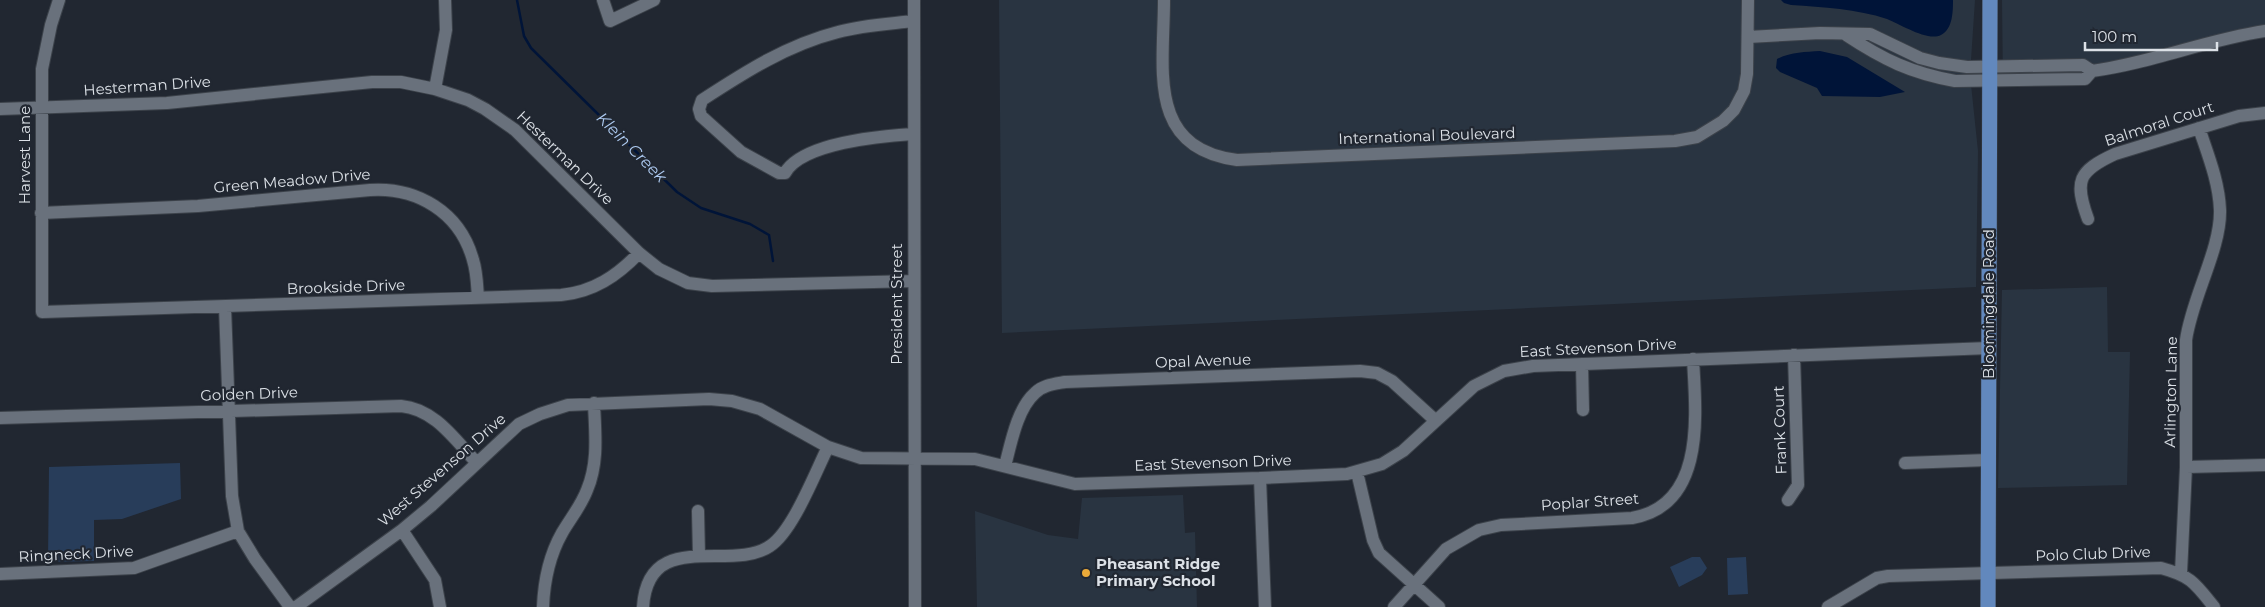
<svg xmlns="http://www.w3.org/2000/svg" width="2265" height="607" font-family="Montserrat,sans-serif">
<rect width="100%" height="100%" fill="#212731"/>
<path fill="#293441" d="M999 0H1975L1970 75 1978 151 1976 287 1002 333Z
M2002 0H2265V27L2095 70 2090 83 2003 85Z
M2107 287 2108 352H2130L2127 485 1998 488 2002 290Z
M1183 495 1185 533 1195 532 1197 607H977L975 511 1048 535 1078 539 1082 498Z"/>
<path fill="#283d5a" d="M180 463 181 499 122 519 94 520V561L48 562 49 467Z
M1692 557H1700L1707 568 1702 575 1679 587 1670 567Z
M1746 557 1748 594 1728 595 1727 558Z"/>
<path fill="#001438" d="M1781 0H1953C1953 11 1953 29 1941 35 1928 42 1900 24 1887 19 1857 9 1823 7 1791 5L1784 3Z
M1820 51 1847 57 1905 92 1880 97 1822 96 1817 88 1780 72 1776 68 1777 59C1791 52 1805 52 1820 51Z"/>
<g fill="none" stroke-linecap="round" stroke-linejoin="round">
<path stroke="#001438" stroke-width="2.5" d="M517 0 524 36 531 48 677 192 701 208 750 224 769 235 773 261"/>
<defs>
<path id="minor" d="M59 0 51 25 42 69V312L561 295C593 292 617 276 639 253
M603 0 610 21 654 0
M914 0 915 607
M1164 0C1164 69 1146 148 1237 160L1604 144 1675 141 1697 137 1723 121 1734 110 1744 91 1747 74 1748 0
M1846 35C1884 60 1911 73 1955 81L2085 79 2092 71
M1748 37 1820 33 1870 34 1920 58 1939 63 1967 67 2083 65 2092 71C2151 63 2206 40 2265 31
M435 89 446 30 445 0
M0 109 167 103 372 82H401L435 89 468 100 485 109 515 130 639 253 659 269 688 283 712 286 914 281
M913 134C881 136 802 143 785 173H779L741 152 701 116 699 109 702 100C745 72 787 45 838 32 863 25 888 24 914 21
M41 213 198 206 370 190C417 187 460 212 473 260 477 272 477 285 478 298
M2088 219C2074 181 2078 171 2115 154L2239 116 2265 113
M225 307 232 496 238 531 255 559 290 607
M1582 364 1583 410
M0 418 401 406C435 409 455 440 477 463
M1905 463 1988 460
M1005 466C1011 443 1017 409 1035 393 1043 385 1054 384 1065 382L1360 371 1377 373 1392 381 1436 421
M2186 467 2265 465
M1357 472 1373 540 1379 553 1439 607
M1260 478 1265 607
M1788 500 1798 485 1794 355
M698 511 699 556
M402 530 435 580 440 607
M2181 573 2186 467V340C2192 297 2221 249 2220 210 2219 182 2208 155 2199 128
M0 574 134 568 238 531
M296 607 402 530 431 506 519 424 540 414 568 405 709 399 732 401 760 409 828 447 861 458 975 459 1075 484 1260 478 1347 474 1382 464 1403 451 1474 386 1504 371 1533 366 1989 348
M543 607C544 581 549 556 562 533 570 519 581 506 587 490 599 462 595 432 594 403
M643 607C648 527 731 573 770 546 793 531 815 473 828 447
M1394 607 1446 549 1479 530 1501 525 1632 518C1706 505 1696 415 1693 359
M1828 607 1877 578 1888 576 2161 568C2191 576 2195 583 2214 607"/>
<path id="major" d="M1988 607 1990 0"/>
</defs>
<use href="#minor" stroke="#3c424a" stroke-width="14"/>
<use href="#major" stroke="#3c424a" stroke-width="16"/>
<use href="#minor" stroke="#69717c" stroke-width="12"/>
<use href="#major" stroke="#6288bd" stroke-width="15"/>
</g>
<circle fill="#ebaa39" stroke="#212731" stroke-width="2" cx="1086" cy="573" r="5"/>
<g text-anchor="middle" stroke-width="4.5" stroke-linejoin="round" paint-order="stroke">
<g font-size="15" fill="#dce1e7" stroke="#212731">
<text transform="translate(147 86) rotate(-4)" y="5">Hesterman Drive</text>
<text transform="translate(2159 124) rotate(-18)" y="5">Balmoral Court</text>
<text transform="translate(1427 136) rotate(-2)" y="5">International Boulevard</text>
<text transform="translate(25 155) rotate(-90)" y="5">Harvest Lane</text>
<text transform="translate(565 158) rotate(44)" y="5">Hesterman Drive</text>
<text transform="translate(292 181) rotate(-5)" y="5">Green Meadow Drive</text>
<text transform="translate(346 287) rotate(-2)" y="5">Brookside Drive</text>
<text transform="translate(897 304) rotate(-90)" y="5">President Street</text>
<text transform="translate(1989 304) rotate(-90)" y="5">Bloomingdale Road</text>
<text transform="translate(1598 348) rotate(-3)" y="5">East Stevenson Drive</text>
<text transform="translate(1203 361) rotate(-2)" y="5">Opal Avenue</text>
<text transform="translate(2171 392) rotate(-89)" y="5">Arlington Lane</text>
<text transform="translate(249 394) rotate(-2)" y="5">Golden Drive</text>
<text transform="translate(1780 430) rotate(-92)" y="5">Frank Court</text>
<text transform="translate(1213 463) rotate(-2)" y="5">East Stevenson Drive</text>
<text transform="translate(442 470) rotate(-41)" y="5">West Stevenson Drive</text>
<text transform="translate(1590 502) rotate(-4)" y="5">Poplar Street</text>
<text transform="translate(76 554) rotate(-3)" y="5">Ringneck Drive</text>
<text transform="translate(2093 554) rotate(-2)" y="5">Polo Club Drive</text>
</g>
<g font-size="15" font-weight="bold" fill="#dce1e7" stroke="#212731" text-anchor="start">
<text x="1096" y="569">Pheasant Ridge<tspan x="1096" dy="17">Primary School</tspan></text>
</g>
<g font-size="16" font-style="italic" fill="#aecbf2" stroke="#212731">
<text transform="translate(632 147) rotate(45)" y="6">Klein Creek</text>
</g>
</g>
<path d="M2085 42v8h132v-8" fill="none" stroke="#dce1e7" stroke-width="2.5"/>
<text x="2092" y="42" font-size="15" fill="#dce1e7" stroke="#212731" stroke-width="4" paint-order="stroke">100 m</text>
</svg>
